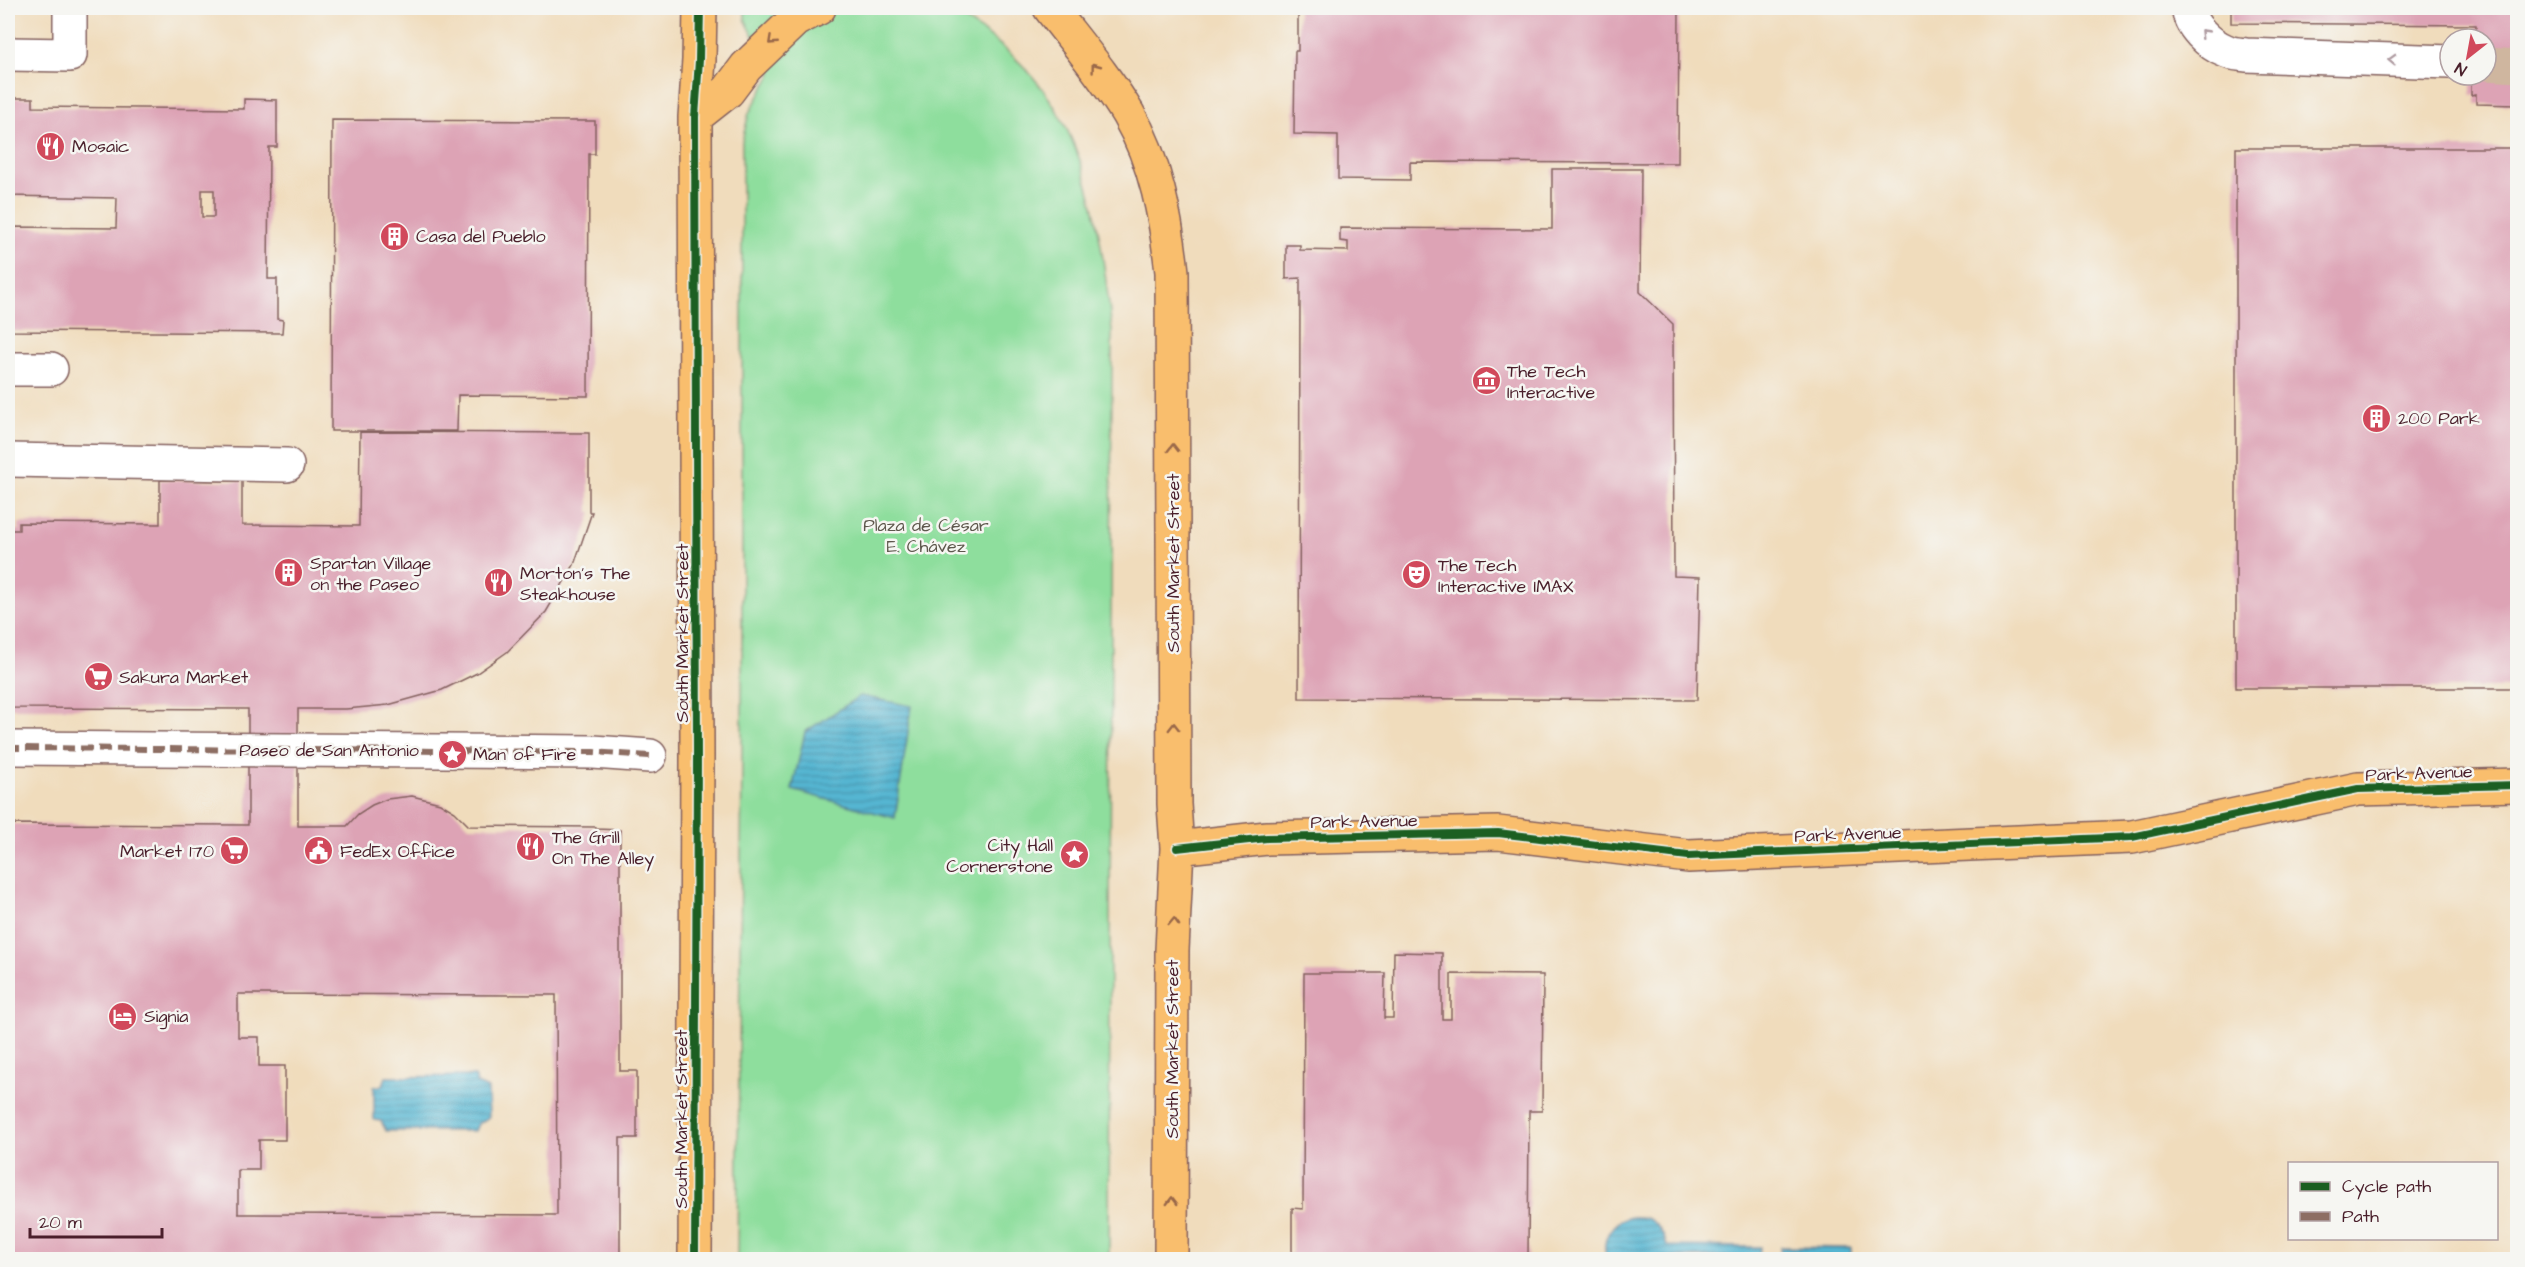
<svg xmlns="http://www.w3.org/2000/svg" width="2525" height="1267" font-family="'Architects Daughter',sans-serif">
<defs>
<pattern id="water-rules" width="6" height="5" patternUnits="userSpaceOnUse" patternTransform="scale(1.5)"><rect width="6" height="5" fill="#54b6d2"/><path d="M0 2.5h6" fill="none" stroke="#4893ab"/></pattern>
</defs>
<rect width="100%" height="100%" fill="#f6f6f2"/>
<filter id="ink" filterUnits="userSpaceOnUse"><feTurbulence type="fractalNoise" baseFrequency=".0167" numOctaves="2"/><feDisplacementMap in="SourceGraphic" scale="12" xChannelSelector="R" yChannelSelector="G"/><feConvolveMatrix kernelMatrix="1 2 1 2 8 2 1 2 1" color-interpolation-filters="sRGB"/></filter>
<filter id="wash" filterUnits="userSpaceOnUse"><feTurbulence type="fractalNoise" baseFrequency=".008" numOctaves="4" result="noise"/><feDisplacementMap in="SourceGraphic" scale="24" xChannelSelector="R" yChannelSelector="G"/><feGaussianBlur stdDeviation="1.35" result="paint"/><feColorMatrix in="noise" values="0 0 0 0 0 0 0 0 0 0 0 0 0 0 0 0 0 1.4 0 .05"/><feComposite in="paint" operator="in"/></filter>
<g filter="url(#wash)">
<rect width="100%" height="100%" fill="#f0dcbc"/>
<path fill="#8ede9d" stroke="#6c7e64" stroke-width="1.5" d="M745 8H951V12C1082 83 1097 196 1112 331L1109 1259 737 1260 742 756V141L749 113 772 73 745 19Z"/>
<path fill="url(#water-rules)" stroke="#4f6a7e" stroke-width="1.5" d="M860 696 912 706 895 818 792 790 805 732Z
M475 1076 477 1084 488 1089 489 1117 478 1124 475 1131H386L381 1121 374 1120V1087L383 1085 386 1077Z
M1631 1217C1653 1215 1662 1228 1667 1246L1760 1247 1759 1257 1607 1259C1600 1240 1611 1221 1631 1217Z
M1780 1247 1851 1248V1258L1781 1257Z"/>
<g id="blocks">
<path fill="#dda3b5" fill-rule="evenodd" d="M1298 8H1679L1678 163 1410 162V180L1338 179V135L1294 134 1295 51H1298Z
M2231 8H2518V105L2476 104V94L2471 95V75H2486V39H2476V25L2231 23Z
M8 98H33V107L244 109V99L277 100V147H269L268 279H277V319L283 320 282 333 8 331V227L116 228 117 198 8 196ZM202 190H214V217H202Z
M332 120 595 121V154H589L588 396 458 395 457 431H331Z
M2236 148H2518V688H2236Z
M1552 169H1641L1640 292 1673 324 1674 576 1700 577 1697 700 1299 698 1300 278 1286 279V245H1300V250L1348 251V242L1340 241V228L1552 229Z
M360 432 589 433V512H592L574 565 546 612 507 652 477 673 442 690 388 705 346 709H298V826H347L358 814 372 805 387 799 412 796 440 803 455 812 469 826 596 827V829L620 830V1071H637V1138H620V1260H8V824L248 825V709L8 708V530H19V523L160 524V480L242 481V525L359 526ZM238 994 556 995 557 1215 238 1214V1170H259V1140H285V1066H259V1037H238Z
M1394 952 1442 953V1019H1451V974L1543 975 1542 1111H1529L1528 1260H1286V1254H1292V1208L1303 1209 1304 973H1385L1384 1018H1393Z"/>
</g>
</g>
<g filter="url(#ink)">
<use href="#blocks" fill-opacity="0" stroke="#84615e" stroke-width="1.5"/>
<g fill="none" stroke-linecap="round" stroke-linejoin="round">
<path stroke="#cfb69f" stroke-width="33" stroke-dasharray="33 16" stroke-linecap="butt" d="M2486 64 2518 66"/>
<defs>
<path id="minor" d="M2189 8C2188 25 2210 45 2226 51 2232 54 2239 54 2246 55L2450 62
M8 54 70 55V8
M8 369H51
M8 460 287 465
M8 748 593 752 650 756"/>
<path id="major" d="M1050 8C1076 42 1106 77 1128 114 1156 162 1166 218 1172 272L1174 804 1177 848 1172 950 1171 1260
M695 117 728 91 746 67 795 20 819 8
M1177 848 1267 838 1498 833 1688 856 2132 837 2358 789 2518 785
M695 1260 697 756 695 117 699 60 700 8"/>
</defs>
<use href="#minor" stroke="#84615e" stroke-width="36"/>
<use href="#major" stroke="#84615e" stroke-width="36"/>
<use href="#minor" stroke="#fff" stroke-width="33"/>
<use href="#major" stroke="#f9be6d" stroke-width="33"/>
<path stroke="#8d6e63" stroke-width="6" stroke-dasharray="12 6" stroke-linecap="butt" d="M8 748 593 752 650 756"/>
<defs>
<path id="cycleway" d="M1177 848 1267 838 1498 833 1688 856 2132 837 2358 789 2518 785
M695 1260 697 756 695 117 699 60 700 8"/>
</defs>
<use href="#cycleway" stroke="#f6f6f2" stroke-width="11"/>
<use href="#cycleway" stroke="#1b5e20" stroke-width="8"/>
</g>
<defs><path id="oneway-chevron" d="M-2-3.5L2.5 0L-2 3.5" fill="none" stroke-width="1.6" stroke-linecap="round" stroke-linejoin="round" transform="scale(1.5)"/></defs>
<g stroke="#ae9aa0">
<use href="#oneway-chevron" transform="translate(2204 33) rotate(-134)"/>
<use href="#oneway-chevron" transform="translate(2392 60) rotate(-178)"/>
</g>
<g stroke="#996749">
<use href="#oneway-chevron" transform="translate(772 41) rotate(137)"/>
<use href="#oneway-chevron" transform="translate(1095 67) rotate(-127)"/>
<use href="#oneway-chevron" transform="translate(1173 448) rotate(-90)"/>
<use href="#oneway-chevron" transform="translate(1174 727) rotate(-90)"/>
<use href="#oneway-chevron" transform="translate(1174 922) rotate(-88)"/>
<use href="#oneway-chevron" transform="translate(1172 1201) rotate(-90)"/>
</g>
</g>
<defs>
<symbol id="restaurant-disc" viewBox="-11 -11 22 22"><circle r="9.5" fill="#d1495b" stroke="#f6f6f2"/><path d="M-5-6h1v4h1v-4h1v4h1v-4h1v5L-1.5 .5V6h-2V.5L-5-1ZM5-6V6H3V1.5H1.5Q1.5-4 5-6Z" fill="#fff"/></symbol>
<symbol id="building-disc" viewBox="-11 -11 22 22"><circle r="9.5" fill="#d1495b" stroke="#f6f6f2"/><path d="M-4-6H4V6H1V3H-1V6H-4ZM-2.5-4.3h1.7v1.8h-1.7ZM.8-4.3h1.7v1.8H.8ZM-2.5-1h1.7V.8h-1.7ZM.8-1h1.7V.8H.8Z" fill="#fff"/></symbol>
<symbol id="museum-disc" viewBox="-11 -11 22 22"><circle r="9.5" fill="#d1495b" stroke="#f6f6f2"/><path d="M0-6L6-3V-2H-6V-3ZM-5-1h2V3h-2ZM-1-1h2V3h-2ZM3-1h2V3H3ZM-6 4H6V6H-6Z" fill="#fff"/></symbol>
<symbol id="theatre-disc" viewBox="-11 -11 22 22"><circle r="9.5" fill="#d1495b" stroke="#f6f6f2"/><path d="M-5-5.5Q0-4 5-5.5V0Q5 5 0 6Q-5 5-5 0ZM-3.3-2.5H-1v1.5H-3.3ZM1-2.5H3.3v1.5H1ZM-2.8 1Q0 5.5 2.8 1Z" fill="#fff"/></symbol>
<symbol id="supermarket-disc" viewBox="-11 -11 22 22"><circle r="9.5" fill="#d1495b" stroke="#f6f6f2"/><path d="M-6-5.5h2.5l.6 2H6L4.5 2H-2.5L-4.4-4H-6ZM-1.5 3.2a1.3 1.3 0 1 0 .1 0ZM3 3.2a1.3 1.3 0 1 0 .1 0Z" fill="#fff"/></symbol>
<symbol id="sight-disc" viewBox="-11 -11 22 22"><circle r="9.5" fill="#d1495b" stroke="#f6f6f2"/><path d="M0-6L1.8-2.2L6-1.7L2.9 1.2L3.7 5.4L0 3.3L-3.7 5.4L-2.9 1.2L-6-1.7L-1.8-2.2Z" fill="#fff"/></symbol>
<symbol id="civic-disc" viewBox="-11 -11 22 22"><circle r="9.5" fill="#d1495b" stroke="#f6f6f2"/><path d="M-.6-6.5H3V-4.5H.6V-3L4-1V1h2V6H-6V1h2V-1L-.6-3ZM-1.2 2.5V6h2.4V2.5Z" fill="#fff"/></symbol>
<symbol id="hotel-disc" viewBox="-11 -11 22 22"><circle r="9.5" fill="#d1495b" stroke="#f6f6f2"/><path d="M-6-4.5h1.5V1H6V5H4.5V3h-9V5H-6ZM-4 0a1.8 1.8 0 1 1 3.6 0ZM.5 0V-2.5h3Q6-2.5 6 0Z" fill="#fff"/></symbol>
</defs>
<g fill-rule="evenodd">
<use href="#restaurant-disc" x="34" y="130" width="33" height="33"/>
<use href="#building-disc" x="378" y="220" width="33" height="33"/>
<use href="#museum-disc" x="1470" y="364" width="33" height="33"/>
<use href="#building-disc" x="2360" y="402" width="33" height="33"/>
<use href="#building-disc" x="272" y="556" width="33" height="33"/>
<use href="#theatre-disc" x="1400" y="558" width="33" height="33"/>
<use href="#restaurant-disc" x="482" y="566" width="33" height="33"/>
<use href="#supermarket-disc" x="82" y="660" width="33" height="33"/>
<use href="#sight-disc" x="436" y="738" width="33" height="33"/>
<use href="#restaurant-disc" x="514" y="830" width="33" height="33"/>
<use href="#supermarket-disc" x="218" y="834" width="33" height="33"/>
<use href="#civic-disc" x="302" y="834" width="33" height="33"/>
<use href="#sight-disc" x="1058" y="838" width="33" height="33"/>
<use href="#hotel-disc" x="106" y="1000" width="33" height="33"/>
</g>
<g text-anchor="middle" stroke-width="5" stroke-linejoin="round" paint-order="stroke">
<g font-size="18" fill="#4a1f2b" stroke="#f6f6f2" text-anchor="start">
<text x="72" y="152">Mosaic</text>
<text x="416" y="242">Casa del Pueblo</text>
<text x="1507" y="377">The Tech<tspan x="1507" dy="21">Interactive</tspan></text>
<text x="2398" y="424">200 Park</text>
<text x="310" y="569">Spartan Village<tspan x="310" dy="21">on the Paseo</tspan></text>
<text x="1438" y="571">The Tech<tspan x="1438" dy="21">Interactive IMAX</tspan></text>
<text x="520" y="579">Morton’s The<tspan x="520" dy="21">Steakhouse</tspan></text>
<text x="119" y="683">Sakura Market</text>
<text x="473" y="760">Man of Fire</text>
<text x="552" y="843">The Grill<tspan x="552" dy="21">On The Alley</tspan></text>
<text x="1053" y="851" text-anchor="end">City Hall<tspan x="1053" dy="21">Cornerstone</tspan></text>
<text x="214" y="857" text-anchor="end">Market 170</text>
<text x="340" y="857">FedEx Office</text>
<text x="144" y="1022">Signia</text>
</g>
<g font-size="18" fill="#5e584d" stroke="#f6f6f2">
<text x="926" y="531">Plaza de César<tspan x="926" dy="21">E. Chávez</tspan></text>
</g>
<g font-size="18" fill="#4a1f2b" stroke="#f6f6f2">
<text transform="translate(1173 563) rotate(-90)" y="6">South Market Street</text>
<text transform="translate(682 633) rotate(-90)" y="6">South Market Street</text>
<text x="329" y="756">Paseo de San Antonio</text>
<text transform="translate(2419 773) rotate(-2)" y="6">Park Avenue</text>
<text transform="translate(1364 821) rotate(-1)" y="6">Park Avenue</text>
<text transform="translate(1848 834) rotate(-2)" y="6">Park Avenue</text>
<text transform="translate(1172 1049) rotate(-90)" y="6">South Market Street</text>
<text transform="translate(681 1119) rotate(-90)" y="6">South Market Street</text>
</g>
</g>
<rect width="2525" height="1267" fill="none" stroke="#f6f6f2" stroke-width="30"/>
<rect x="2288" y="1162" width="210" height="78" fill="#f6f6f2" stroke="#b1a0a2" stroke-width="1.5"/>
<rect x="2300" y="1182" width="30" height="9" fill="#1b5e20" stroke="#b1a0a2" stroke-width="1.5"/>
<text x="2342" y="1192" font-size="18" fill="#4a1f2b">Cycle path</text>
<rect x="2300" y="1212" width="30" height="9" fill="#8d6e63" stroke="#b1a0a2" stroke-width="1.5"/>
<text x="2342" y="1222" font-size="18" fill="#4a1f2b">Path</text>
<g transform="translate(2468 57) rotate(211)"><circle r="28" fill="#f6f6f2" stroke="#b1a0a2" stroke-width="1.5"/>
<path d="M0-4.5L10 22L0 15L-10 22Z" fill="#d1495b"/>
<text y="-9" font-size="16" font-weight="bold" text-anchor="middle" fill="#4a1f2b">N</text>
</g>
<path d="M30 1228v9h132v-9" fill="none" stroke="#4a1f2b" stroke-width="3"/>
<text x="39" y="1228" font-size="18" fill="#4a1f2b" stroke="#f6f6f2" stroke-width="4.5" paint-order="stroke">20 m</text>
</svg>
